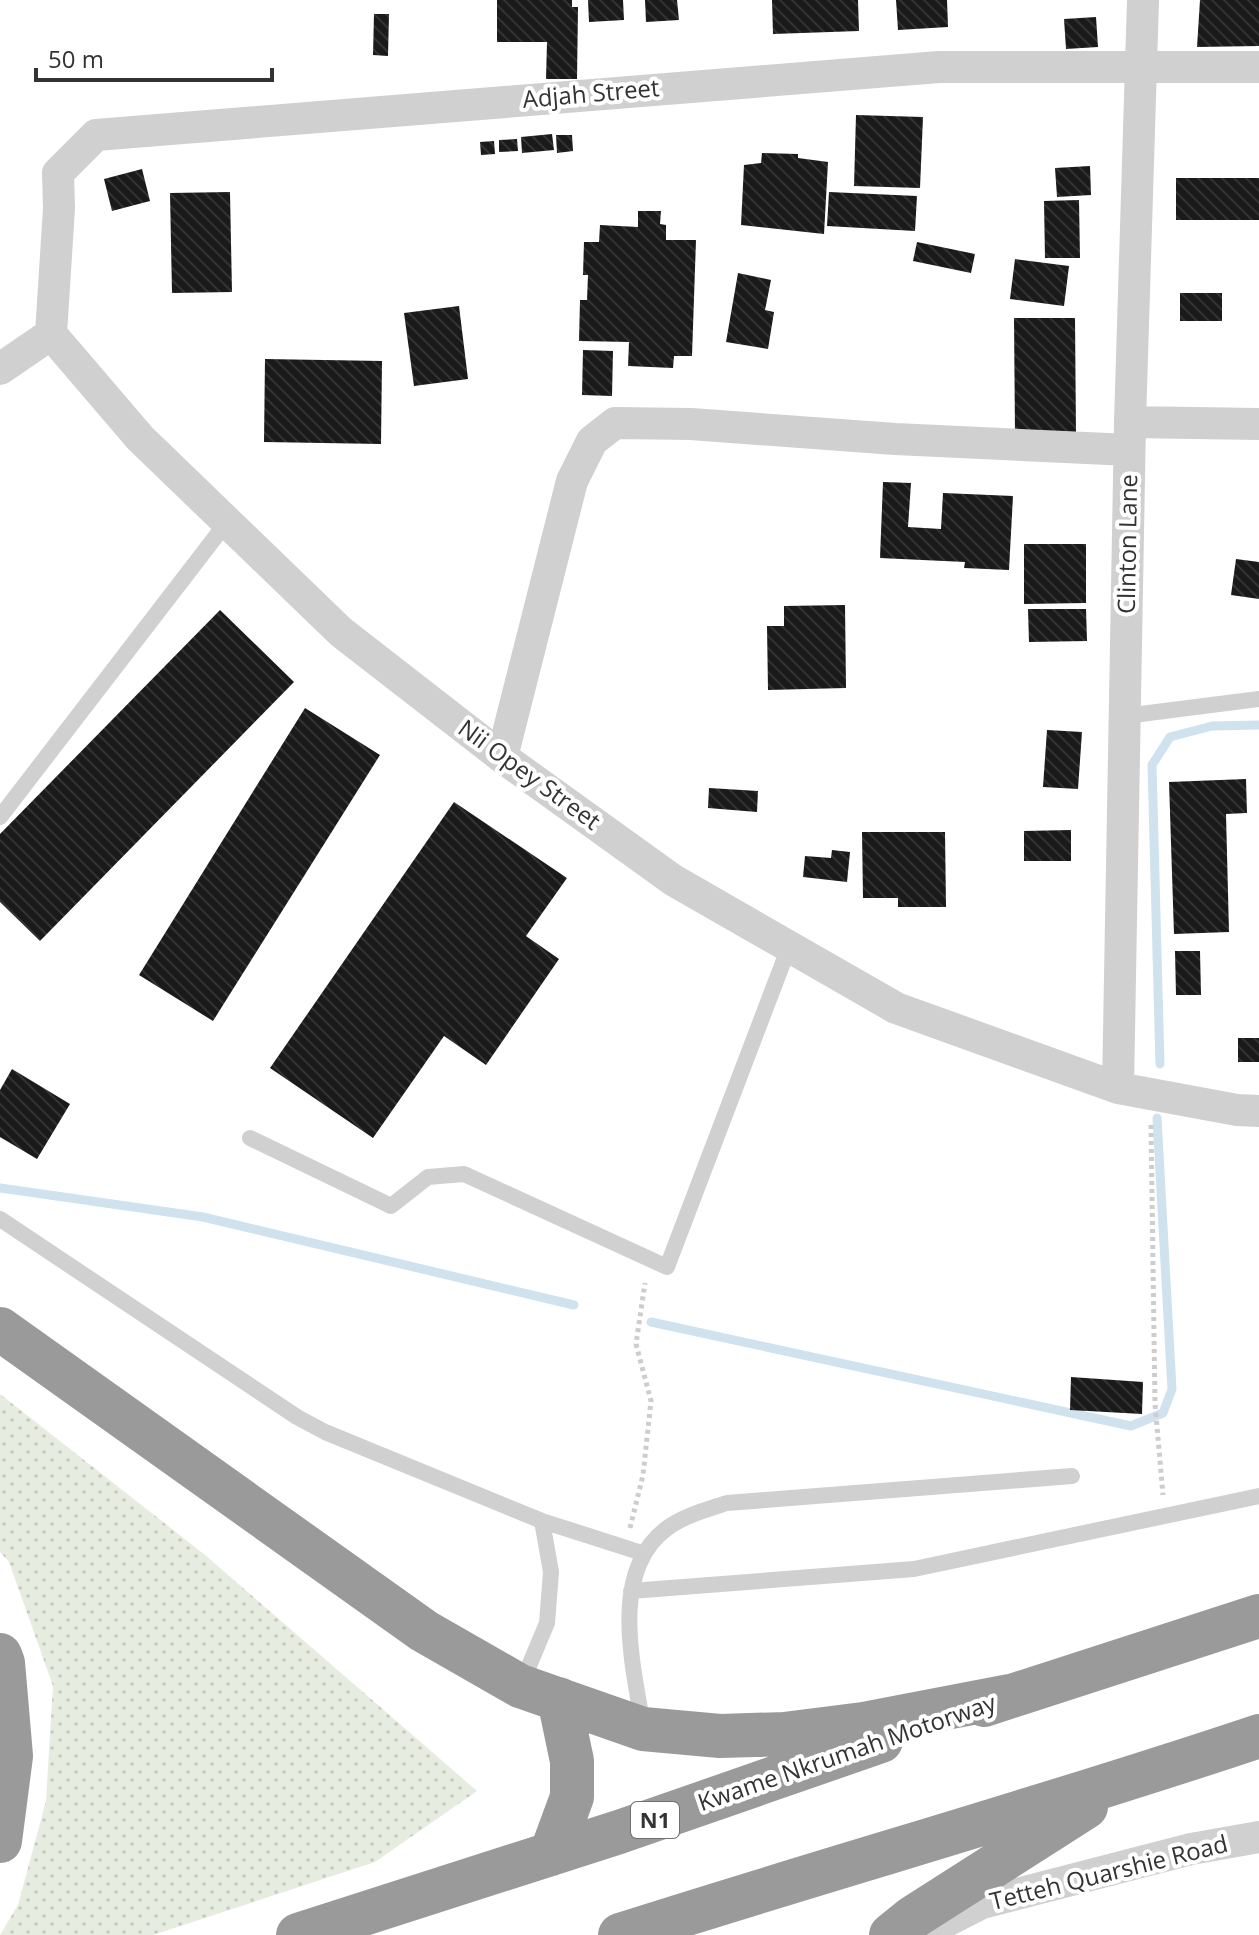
<svg xmlns="http://www.w3.org/2000/svg" width="1259" height="1935" font-family="'Open Sans',sans-serif">
<defs>
<pattern id="grass-dots" width="8" height="8" patternUnits="userSpaceOnUse" patternTransform="scale(2)"><rect width="8" height="8" fill="#e6ecdf"/><path d="M2 2h.1M6 6h.1" fill="none" stroke="#c6cbc0" stroke-width="1.8" stroke-linecap="round"/></pattern>
<pattern id="building-back-hatch" width="6" height="6" patternUnits="userSpaceOnUse" patternTransform="scale(2)"><rect width="6" height="6" fill="#1a1a1a"/><path d="M-1 5l2 2M0 0l6 6M5-1l2 2" fill="none" stroke="#333"/></pattern>
</defs>
<rect width="100%" height="100%" fill="#fff"/>
<path fill="url(#grass-dots)" d="M0 1394 205 1555 477 1791 375 1862 153 1935H0L18 1905 46 1801 53 1686 9 1562 0 1552Z"/>
<g fill="none" stroke-linecap="round" stroke-linejoin="round">
<path stroke="#cfe2ee" stroke-width="9" d="M1160 1064 1152 765 1170 737 1212 726 1259 725
M0 1188 203 1217 574 1305
M651 1322 1131 1426 1163 1413 1172 1389 1157 1118"/>
</g>
<path fill="url(#building-back-hatch)" d="M497 0H572V7H578L577 79H546L547 42H497Z
M588 0H623L624 20 589 22Z
M645 0H677L679 20 646 22Z
M772 0H858L859 31 773 34Z
M896 0H947L948 27 898 30Z
M1200 0H1259V46L1197 47Z
M374 14H389L388 56 373 55Z
M1096 17 1098 47 1066 49 1064 19Z
M856 115 923 117 920 188 854 186Z
M552 134 554 150 522 153 521 137Z
M556 135H572L573 151 557 153Z
M517 139 518 151 499 152V140Z
M494 141 495 154 481 155 480 142Z
M762 153 798 154V158L828 162 824 234 741 225 744 165 761 163Z
M1090 166 1091 195 1057 197 1055 168Z
M142 169 150 201 112 211 104 179Z
M1176 178H1259V220H1176Z
M230 192 232 292 172 293 170 193Z
M829 192 917 196 915 231 827 226Z
M1079 200 1080 258H1045L1044 201Z
M638 211H661L660 224 666 225V240H696L692 356H674L673 368 628 366 629 342 579 341 580 300H587L588 275H583L584 242H599L600 225 638 227Z
M917 242 975 254 971 273 913 261Z
M1015 259 1069 266 1064 306 1010 299Z
M738 273 771 280 765 310 774 312 768 349 726 342Z
M1180 293H1222V321H1180Z
M459 306 468 379 414 386 404 313Z
M1014 318H1075L1076 436H1015Z
M583 350 613 351 612 396 582 395Z
M265 359 382 361 381 444 264 442Z
M883 482 911 483 908 527 941 529 943 493 1013 496 1009 570 964 568 965 562 880 558Z
M1024 544H1086V603L1024 604Z
M1236 559 1259 562V599L1231 595Z
M845 605 846 688 768 690 767 626H784V606Z
M1028 609H1086L1087 641 1029 642Z
M220 610 294 682 40 941 0 902V834Z
M305 708 380 755 213 1021 139 975Z
M1047 730 1082 732 1078 789 1043 787Z
M1246 779 1247 813 1226 814 1229 932 1174 934 1169 782Z
M709 788 758 791 757 812 708 808Z
M454 802 567 878 526 936 559 959 486 1065 444 1036 373 1138 270 1068Z
M1071 830V861H1024V831Z
M862 832H945L946 907H898V898H863Z
M832 850 850 852 847 882 803 877 805 856 831 858Z
M1175 951H1200L1201 995H1176Z
M1238 1038H1259V1062H1238Z
M12 1069 70 1104 37 1159 0 1137V1090Z
M1071 1377 1143 1382 1142 1414 1070 1410Z"/>
<g fill="none" stroke-linecap="round" stroke-linejoin="round">
<path stroke="#cdcdcd" stroke-width="5" stroke-dasharray="4 4" stroke-linecap="butt" d="M1151 1125 1155 1404 1163 1495
M630 1528 643 1475 651 1401 636 1344 645 1283"/>
<path stroke="#d0d0d0" stroke-width="16" d="M1125 716 1259 699
M0 817 227 522
M250 1138 391 1206 428 1177 464 1174 667 1267 789 947
M0 1219 297 1417 325 1432 542 1521 642 1553
M631 1591 914 1569 1259 1496
M521 1685 547 1623 551 1572 542 1521
M643 1726C633 1666 609 1572 666 1529 683 1516 706 1510 727 1503L1072 1476"/>
<path stroke="#d0d0d0" stroke-width="32" d="M1259 67H939L96 135 58 173 59 208 51 334 140 438 341 632 502 757 673 880 896 1008 1118 1088 1237 1110 1259 1111
M0 369 51 334
M1130 422 1259 424
M502 757 572 481 592 441 615 423 691 424 895 439 1129 450
M1118 1088 1130 422 1143 0
M919 1935 982 1903 1191 1849 1259 1837"/>
<path stroke="#9a9a9a" stroke-width="44" d="M0 1329 424 1631 520 1686 643 1729 720 1736 784 1734 863 1724 1009 1696
M0 1655 3 1663 11 1756 0 1841
M984 1705 1259 1616
M551 1854 572 1797V1761L559 1699
M298 1935 619 1832 881 1741
M620 1935C833 1867 1048 1807 1259 1736
M891 1935 912 1918 1086 1807"/>
</g>
<g text-anchor="middle" stroke-width="8" stroke-linejoin="round" paint-order="stroke">
<rect fill="#fff" stroke="#707070" stroke-width="2" x="631" y="1802" width="48" height="36" rx="6"/>
<g font-size="22" font-weight="bold" fill="#333">
<text x="655" y="1828">N1</text>
</g>
<g font-size="24" fill="#333" stroke="#fff">
<text transform="translate(591 94) rotate(-5)" y="8">Adjah Street</text>
<text transform="translate(1128 544) rotate(-89)" y="8">Clinton Lane</text>
<text transform="translate(529 775) rotate(36)" y="8">Nii Opey Street</text>
<text transform="translate(847 1753) rotate(-19)" y="8">Kwame Nkrumah Motorway</text>
<text transform="translate(1109 1873) rotate(-14)" y="8">Tetteh Quarshie Road</text>
</g>
</g>
<path d="M36 68v12h236v-12" fill="none" stroke="#333333" stroke-width="4"/>
<text x="48" y="68" font-size="24" fill="#333333" stroke="#ffffff" stroke-width="6" paint-order="stroke">50 m</text>
</svg>
